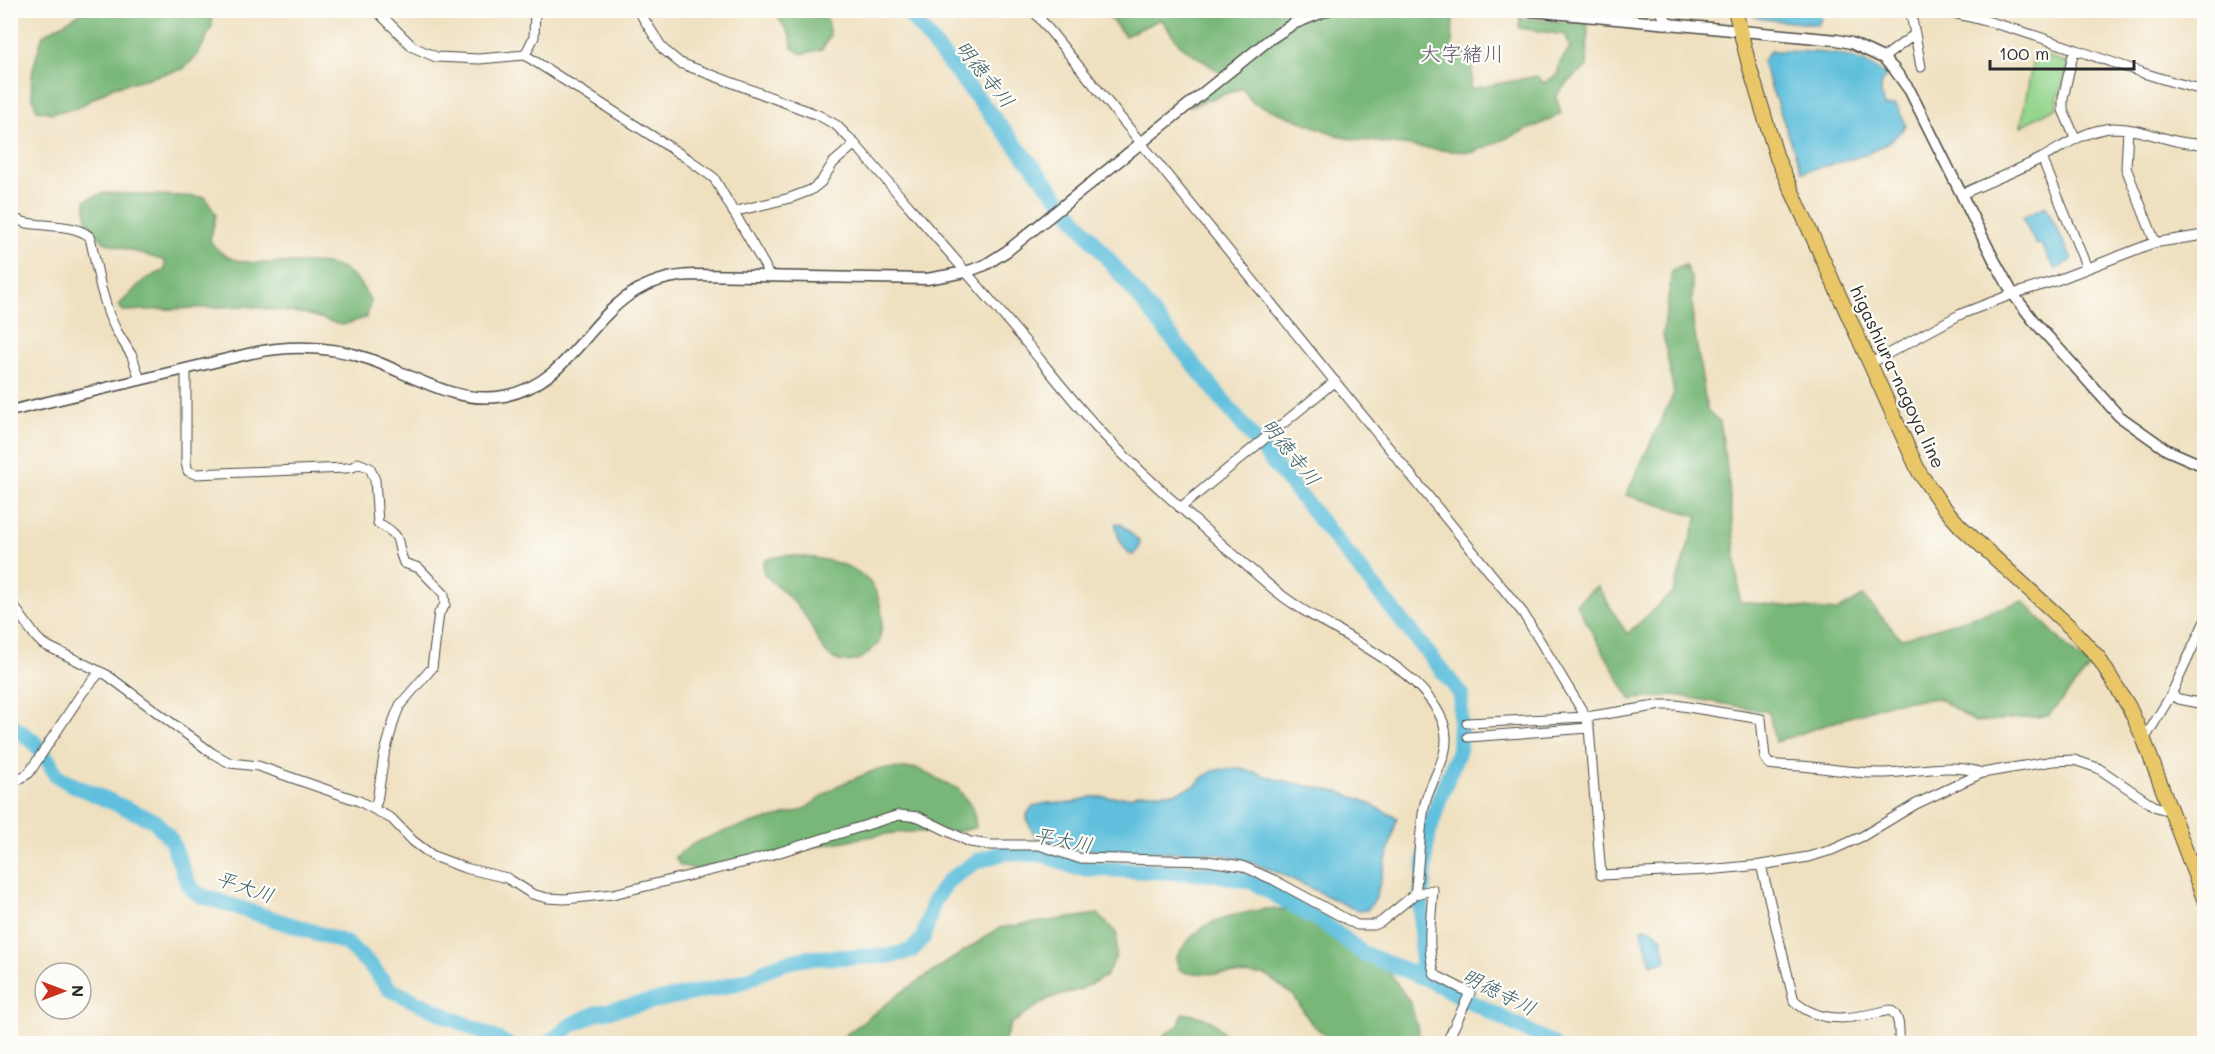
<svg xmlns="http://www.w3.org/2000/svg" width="2215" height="1054" font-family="Mali,'Klee One',sans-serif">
<rect width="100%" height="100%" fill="#fdfcf7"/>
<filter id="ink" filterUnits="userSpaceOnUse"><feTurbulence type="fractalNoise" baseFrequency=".0167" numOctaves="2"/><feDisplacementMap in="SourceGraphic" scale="12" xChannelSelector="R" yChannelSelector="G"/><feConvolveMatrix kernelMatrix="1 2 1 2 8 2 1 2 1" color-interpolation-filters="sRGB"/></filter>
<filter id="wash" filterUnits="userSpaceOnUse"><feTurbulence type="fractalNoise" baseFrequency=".008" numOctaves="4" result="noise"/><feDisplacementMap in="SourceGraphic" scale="24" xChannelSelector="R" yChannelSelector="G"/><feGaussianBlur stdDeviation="1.35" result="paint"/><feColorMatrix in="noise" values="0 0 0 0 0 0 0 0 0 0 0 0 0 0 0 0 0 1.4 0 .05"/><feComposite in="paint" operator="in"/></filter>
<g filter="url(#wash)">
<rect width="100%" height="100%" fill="#efe0c0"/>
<path fill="#95d68d" stroke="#60805c" stroke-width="1.5" d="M2034 53 2070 63 2058 97 2057 107 2021 126Z"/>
<path fill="#78b778" stroke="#527152" stroke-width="1.5" d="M86 10 212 11V26L198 55 183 69 113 87 77 108 52 113 37 110C25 84 35 61 43 35Z
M774 11H825L830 36 822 49 802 54 792 48 791 37Z
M1104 11H1453L1452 51 1473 55 1471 89 1537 76 1544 83 1557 75 1560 62 1570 48 1566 35 1519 28 1520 18 1588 24 1587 67 1571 79 1556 96 1561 113 1550 120 1474 152 1450 151 1345 138 1253 103 1242 88 1188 107 1222 74 1180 45 1161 19 1125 36Z
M105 193 205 197 216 215 210 240C237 287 320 242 355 278 362 284 366 294 371 301L366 318 342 325 306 314 246 306 123 311 119 305 144 280 165 270V261L104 242 87 222 85 200Z
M1685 265 1692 280 1693 322 1707 410 1720 422 1728 476 1740 602 1837 611 1863 596 1901 639 2023 601 2071 651 2090 667 2048 716 1975 722 1938 698 1891 703 1775 742 1769 712 1675 695 1631 700 1576 604 1597 586 1627 634 1673 592 1698 516 1626 495 1674 393 1663 334 1672 271Z
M785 555C828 559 881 562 882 620 882 627 880 636 879 643 873 648 864 658 857 660 824 670 818 637 806 617 800 608 791 599 784 592 774 581 757 576 765 560Z
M916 768 958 789 973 808 976 827C949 837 922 829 894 833 828 842 762 857 697 870L680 865 675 857 695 843 724 831 803 810 837 786 878 769Z
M1264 909 1297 910 1340 929 1382 962 1411 1004 1421 1042 1334 1043 1311 1023 1294 996 1265 975 1187 973 1179 969 1176 958C1198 920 1224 917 1264 909Z
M1098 914 1117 934 1116 956 1106 976 1081 989 1048 999 1011 1024 1003 1043H835L902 992 999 928Z
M1183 1013C1206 1016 1219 1022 1230 1043H1162L1163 1036 1179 1025Z"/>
<path fill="#5ebfdc" stroke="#447584" stroke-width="1.5" d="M1750 11H1819L1822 20H1819V25L1763 19 1755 17Z
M1770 51C1811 52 1852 48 1886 76 1879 86 1880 94 1884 106L1896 105 1906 125C1883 156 1838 162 1802 172L1762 62Z
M2046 206 2072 260 2055 270 2041 244 2036 245 2022 217Z
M1116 523 1121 524 1140 542 1139 548 1133 555 1129 554C1123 545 1115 535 1116 523Z
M1241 768 1275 779 1339 792 1362 800 1397 818 1376 898 1367 910 1358 911C1311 889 1264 861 1212 853L1077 850 1035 836 1027 820V814L1033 806 1047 803H1072L1091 797H1130L1141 793H1174L1195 786 1203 777 1215 770Z
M1644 928 1652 929 1663 939V948L1666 957 1665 961 1651 964 1641 929Z"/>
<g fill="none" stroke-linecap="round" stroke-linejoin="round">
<path stroke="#5ebfdc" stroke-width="16" d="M906 10 1461 694 1459 750 1440 797 1429 832 1425 854 1424 883 1421 896 1422 966 1425 978
M10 724 33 741 48 760 56 775 69 783 155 821 171 840 188 883 194 891 202 896 335 939 347 944 371 966 389 989 507 1044
M548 1044 571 1025 597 1013 722 987 747 980 772 967 787 962 808 958 888 956 911 951 923 938 934 901 948 881 977 861 1006 852 1046 855 1077 868 1216 874 1253 882 1325 924 1364 954 1425 978 1553 1044"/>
</g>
</g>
<g filter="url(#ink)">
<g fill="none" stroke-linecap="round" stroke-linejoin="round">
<defs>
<path id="minor" d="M376 10 413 47 436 57 479 59 525 55 688 159 714 178 765 266 768 276
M638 10 663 49 680 63 818 115 836 125 855 144C911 209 968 273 1024 340 1057 380 1089 422 1127 458 1173 503 1222 544 1270 586 1320 630 1418 659 1443 722 1455 754 1429 779 1424 808 1419 837 1419 866 1415 894
M1033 10 1523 613 1586 717 1589 728 1601 875 1707 870 1761 865 1808 857 1832 850 1863 836 1916 804 1982 773 2053 761 2074 760 2098 768 2154 806 2163 809 2169 807
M1659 10 1671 26
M1937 10C2029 26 2114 69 2204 90
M1915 34 1921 67
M2074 50 2063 98V110L2075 138
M525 55 534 37 535 10
M1883 58 1915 34 1910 10
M2128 129 2126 168 2155 242
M2042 158 2087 268
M1962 194C1988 182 2016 171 2042 158 2066 145 2086 129 2114 128 2145 128 2170 145 2204 144
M733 212 790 198 811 190 821 182 833 163 855 144
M10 215C25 231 70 219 90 237L101 288 109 315 116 330 132 356 140 380
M1869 364 1961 314 2013 294 2052 282 2153 243 2204 235
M186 369V463L188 471 195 474 346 468 353 467 358 463 370 468 375 480 378 523C406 538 394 541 404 563L419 568 444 594 445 605 439 613 432 668 400 705 395 717 384 756 377 801 374 808
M1180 508 1335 381
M10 601 36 637 43 644 107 675 212 753 230 763 258 766 359 801 392 819 413 841 433 856 465 868 507 878 532 894 547 898 565 899 613 894 754 860 899 815 919 817 970 842 991 845H1039L1078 858 1207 861 1242 866 1274 880 1357 925H1374L1381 922 1415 894 1433 890C1431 918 1426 949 1435 975L1470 993 1446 1044
M2171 695 2179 699 2204 704
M1467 723 1586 717 1662 705H1676L1761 719 1765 758 1769 764C1779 766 1790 765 1801 766 1829 768 1856 774 1885 773 1917 772 1951 762 1982 773
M1468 737 1589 728
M2144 740 2171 695 2204 623
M10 785 29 773 82 693 100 672
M1761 865 1794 1001C1822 1026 1856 1018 1890 1010 1901 1016 1899 1032 1899 1044"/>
<path id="tertiary" d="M1521 10 1837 40 1851 43 1883 58 1894 69 1910 91 1993 258 2013 294 2033 320 2119 416 2167 450 2204 466
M10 411 252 353C291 345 331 346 369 359 413 375 456 405 504 396 588 380 592 277 694 275L927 279 966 272 985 265 1007 251 1270 39 1293 24 1328 10"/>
<path id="primary" d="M1735 10 1749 65 1777 158 1919 472 1941 504 1960 526 2071 628 2098 657 2129 707 2144 740 2204 899"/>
</defs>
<use href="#minor" stroke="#484641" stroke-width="11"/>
<use href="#tertiary" stroke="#484641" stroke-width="13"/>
<use href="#primary" stroke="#484641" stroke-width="16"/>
<use href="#minor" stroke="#fff" stroke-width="9"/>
<use href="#tertiary" stroke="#fff" stroke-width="10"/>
<use href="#primary" stroke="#e9c769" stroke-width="14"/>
</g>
</g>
<g text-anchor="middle" stroke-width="4.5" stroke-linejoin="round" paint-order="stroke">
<g font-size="18" fill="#2b2b2b" stroke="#fdfcf7">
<text transform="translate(1897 377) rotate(65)" y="6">higashiura-nagoya line</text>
</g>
<g font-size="20" font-style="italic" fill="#3d5f69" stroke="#fdfcf7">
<text transform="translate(985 74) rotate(51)" y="7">明徳寺川</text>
<text transform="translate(1291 452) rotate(51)" y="7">明徳寺川</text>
<text transform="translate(1063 840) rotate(11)" y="7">平大川</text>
<text transform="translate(245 887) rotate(19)" y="7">平大川</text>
<text transform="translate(1499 992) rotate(27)" y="7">明徳寺川</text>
</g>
<g font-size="21" fill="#5e5a72" stroke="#fdfcf7">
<text x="1462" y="61">大字緒川</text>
</g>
</g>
<rect width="2215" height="1054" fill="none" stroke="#fdfcf7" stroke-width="36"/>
<g transform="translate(63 991) rotate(90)"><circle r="28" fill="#fdfcf7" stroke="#a9a8a5" stroke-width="1.5"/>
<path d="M0-4.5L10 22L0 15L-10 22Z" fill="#c8321e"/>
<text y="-9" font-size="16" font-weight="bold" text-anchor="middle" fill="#2b2b2b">N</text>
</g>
<path d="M1990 60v9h144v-9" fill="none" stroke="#2b2b2b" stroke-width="3"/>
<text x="1999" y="60" font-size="18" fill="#2b2b2b" stroke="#fdfcf7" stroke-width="4.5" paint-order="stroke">100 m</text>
</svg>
